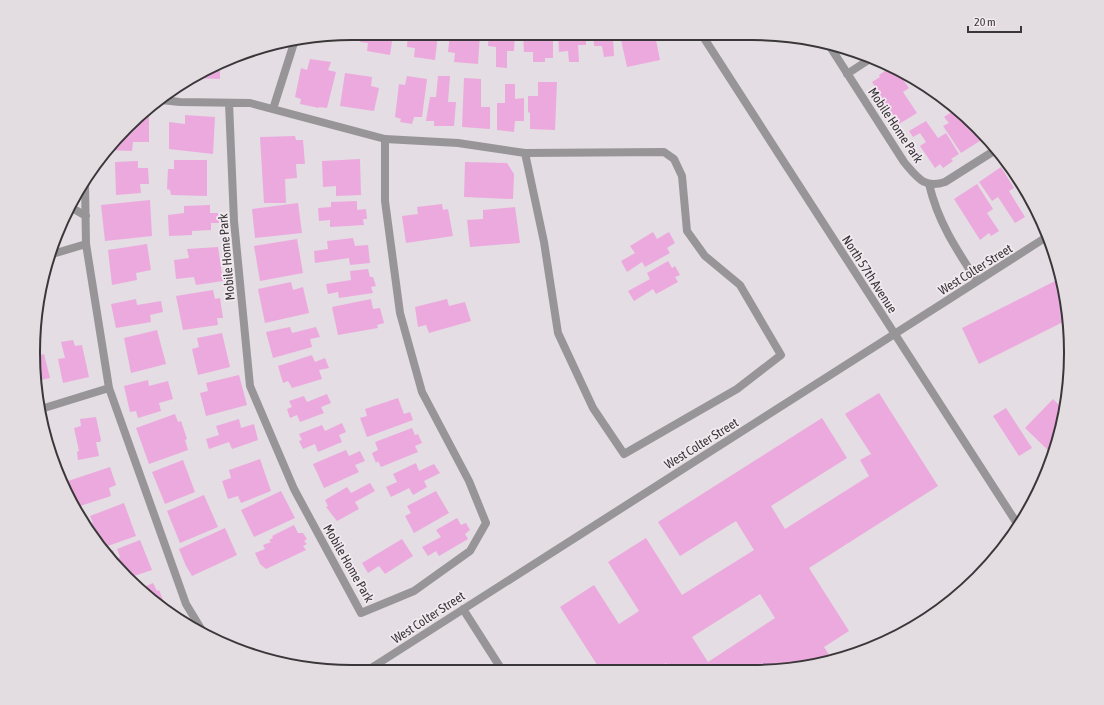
<svg xmlns="http://www.w3.org/2000/svg" width="1104" height="705" font-family="'Asap Condensed',sans-serif">
<rect width="100%" height="100%" fill="#e4dde3"/>
<path fill="#eca9de" fill-rule="evenodd" d="M352 33H355L353 39 340 35Z
M362 33H401L400 36 393 35 390 55 367 51 368 43 360 42Z
M408 33 438 34 435 60 414 57 415 48 407 47Z
M450 34H480L478 64 454 62 455 53 448 52Z
M489 34H515L514 51H507V68L496 67V47L488 46Z
M523 34H553V58H545V62H533V52H524Z
M558 34H586V45H578L579 62H569L568 51 559 52Z
M593 34 617 35 613 37 614 56 604 57 602 46H594Z
M620 35H655L660 60 627 67Z
M310 59 331 62 328 70 336 72 327 108 319 107V108L300 104 301 99 295 97 301 68 307 70Z
M220 64V79L193 78 204 73Z
M893 68 897 71 909 88 903 92 917 113 899 124 872 82 880 77 879 75 888 69 890 70Z
M345 73 372 77 371 86 379 88 374 111 340 106Z
M407 76 427 79 422 117H414L412 124 400 122 401 119 395 117 399 84 405 85Z
M438 76H450L448 102H456L454 126H434V121H426L430 97H436Z
M464 78 481 79V107H490V129L462 127Z
M538 82H557L555 130 530 129V113L528 112V96H538Z
M918 83 923 86 931 90 925 94Z
M505 84H515V99L524 98V121H515L514 132 497 130V103H505Z
M956 109 975 126 983 139 961 153 943 126 949 123 944 117Z
M145 115H149V142H133L132 151 108 150Z
M185 115 215 117 213 154 169 149V122L185 124Z
M926 121 938 138 946 133 959 154 951 159 953 161 943 168 940 164 935 168 920 146 926 142 920 133 913 137 909 131Z
M295 136 296 140H303L305 164H296L297 178 285 179 286 203H264L260 137Z
M360 159 361 195 336 196V186L323 187 322 161Z
M174 160H207V196L171 195 170 190 167 189 168 169H174Z
M138 161V168H148L149 184H140L141 193 116 195 115 162Z
M465 162 507 163 514 174 513 199 464 197Z
M1001 167 1014 188 1009 191 1025 217 1015 223 998 197 992 201 979 182Z
M977 184 993 209 987 213 999 231 991 236 989 233 980 240 954 199Z
M150 200 152 236 105 241 101 205Z
M357 201V210L366 209 367 219H363L364 225 330 227V220L319 221 318 208 331 207V202Z
M298 203 302 233 255 238 252 209Z
M442 204 443 210 448 209 453 236 406 243 402 216 418 214 417 207Z
M210 205V213H218L219 223H211V230L192 231V235L169 236 168 215 184 213V206Z
M515 207 520 243 470 247 467 220 483 219V210Z
M653 232 657 239 669 232 675 243 667 248 670 253 645 267 642 262 627 272 621 261 635 253 630 246Z
M353 238 355 246 368 245 370 263 350 265 349 258 315 263 314 251 328 249 327 241Z
M297 239 303 273 260 281 254 246Z
M147 244 151 270 136 273 137 280 112 285 108 250Z
M218 247 223 281 196 285 194 277 176 279 174 260 189 258 187 249Z
M668 261 672 268 675 266 680 275 675 277 678 282 656 294 653 289 634 301 628 291 650 279 647 273Z
M368 269 370 277H373L376 286 371 287 373 293 339 298 338 292 328 294 326 284 351 280 350 271Z
M1061 278 1069 319 979 364 962 328Z
M291 282 293 290 303 287 309 313 265 323 258 289Z
M213 290 215 299 220 298 223 318H217L218 325 183 330 176 296Z
M136 299 137 305 161 301 163 312 150 315 151 322 116 328 111 304Z
M371 299 373 309 380 308 384 323 377 325 378 328 338 335 332 307Z
M447 299 449 306 465 302 471 321 429 333 426 325 418 327 415 307Z
M290 327 292 333 316 327 320 337 310 339 312 347 273 358 266 332Z
M157 330 166 364 131 373 124 338Z
M222 333 230 367 198 375 192 349 199 347 197 338Z
M73 340 75 346 82 345 89 377 63 383 58 359 65 358 61 342Z
M44 354 50 378 41 380 43 389 39 390 36 356Z
M312 355 315 362 325 358 329 368 319 370 322 379 292 388 288 381 283 383 278 366Z
M239 375 247 405 206 416 200 393 208 391 206 383Z
M148 380 149 386 168 381 173 399 159 403 161 411 138 418 136 411 130 412 124 386Z
M879 393 938 486 809 568 849 631 824 647 833 661 773 671H671L666 663 653 671H601L560 607 594 585 619 624 639 611 608 562 646 538 682 595 754 550 736 521 680 556 658 522 822 418 847 458 771 506 785 529 869 476 860 460 871 454 845 414ZM760 594 775 618 708 662 692 637Z
M327 394 331 403 321 407 324 413 300 422 297 415 290 418 287 409 292 407 289 401 304 396 307 402Z
M398 398 404 414 410 412 413 420 367 437 360 418 367 416 365 409Z
M1053 399 1064 410 1060 435 1053 455 1025 428Z
M1006 408 1032 448 1019 456 993 416Z
M175 414 178 422 181 421 187 439 185 440 188 450 149 464 136 428Z
M96 417 101 440 100 442H96L99 456 78 460 77 452 79 451 74 428 81 426 80 419Z
M239 419 241 428 254 424 258 440 232 449 229 442 209 449 206 439 219 435 216 426Z
M342 423 346 432 339 435 342 442 318 452 315 444 303 449 299 441 302 440 299 434 322 425 325 431Z
M412 428 415 435 418 434 422 443 415 446 418 452 381 467 378 461 376 463 372 453 378 450 375 442Z
M346 450 349 456 360 451 365 461 355 465 359 472 324 488 313 464Z
M260 459 271 491 241 503 238 496 228 499 222 481 231 478 229 470Z
M183 460 195 492 165 504 152 472Z
M416 463 419 471 434 464 440 473 424 481 427 487 413 495 409 488 391 497 386 487 397 482 393 474Z
M110 467 116 485 109 488 111 496 77 507 65 482Z
M370 483 375 491 355 502 359 509 337 521 326 507 328 506 325 500 347 487 351 493Z
M281 491 295 518 254 537 241 510Z
M436 491 449 513 414 533 405 516 411 513 407 506Z
M204 495 218 527 180 543 167 511Z
M124 503 136 536 105 547 104 544 101 545 85 526 93 523 90 516Z
M457 518 461 525 466 523 470 530 465 534 468 539 439 556 436 551 428 556 422 547 441 537 436 530Z
M294 525 298 533H303L307 539 304 541 307 544 303 546 306 550 266 569 260 564 255 553 265 549 263 545 271 542 269 540 273 538 272 536Z
M225 528 237 555 192 576 186 566 179 549Z
M402 539 413 556 385 574 379 566 368 573 362 563Z
M140 540 152 570 131 577 108 552 113 550 116 559 120 557 117 549Z
M153 583 157 591 159 590 168 612 158 606 142 588Z"/>
<g fill="none" stroke-linecap="round" stroke-linejoin="round">
<path stroke="#989598" stroke-width="8" d="M829 45 904 162C917 177 924 189 945 182L997 149
M847 74 873 57
M161 100 180 102 250 103 385 139 458 143 525 153
M229 103 234 221 250 386 294 489 361 613 414 591 470 551 486 523 469 481 422 392 400 313 385 201V139
M273 109 294 43
M664 152 674 159 682 176 687 231 705 256 740 285 781 355 737 389 624 454 593 408 558 333 544 242 525 153Z
M85 184 86 244 109 388 186 604 203 632
M929 184C938 222 956 249 977 281
M72 208 86 216
M49 255 86 244
M41 409 109 388"/>
<path stroke="#989598" stroke-width="8" d="M463 609 502 670
M368 670 1048 236"/>
<path stroke="#989598" stroke-width="8" d="M702 35 1018 525"/>
</g>
<g text-anchor="middle" stroke-width="3.5" stroke-linejoin="round" paint-order="stroke">
<g font-size="13" fill="#3a3739" stroke="#f2eaf0">
<text transform="translate(896 125) rotate(56)" y="5">Mobile Home Park</text>
<text transform="translate(226 257) rotate(-95)" y="5">Mobile Home Park</text>
<text transform="translate(975 269) rotate(-32)" y="5">West Colter Street</text>
<text transform="translate(870 274) rotate(57)" y="5">North 57th Avenue</text>
<text transform="translate(701 443) rotate(-32)" y="5">West Colter Street</text>
<text transform="translate(349 563) rotate(60)" y="5">Mobile Home Park</text>
<text transform="translate(428 617) rotate(-33)" y="5">West Colter Street</text>
</g>
</g>
<path d="M0 0H1104V705H0ZM352 40H752A312 312 0 0 1 1064 352V353A312 312 0 0 1 752 665H352A312 312 0 0 1 40 353V352A312 312 0 0 1 352 40Z" fill="#e3dce1" fill-rule="evenodd"/>
<path fill="none" stroke="#3a3739" stroke-width="2" d="M352 40H752A312 312 0 0 1 1064 352V353A312 312 0 0 1 752 665H352A312 312 0 0 1 40 353V352A312 312 0 0 1 352 40Z"/>
<path d="M968 26v6h53v-6" fill="none" stroke="#3a3739" stroke-width="2"/>
<text x="974" y="26" font-size="12" fill="#3a3739" stroke="#f2eaf0" stroke-width="3" paint-order="stroke">20 m</text>
</svg>
